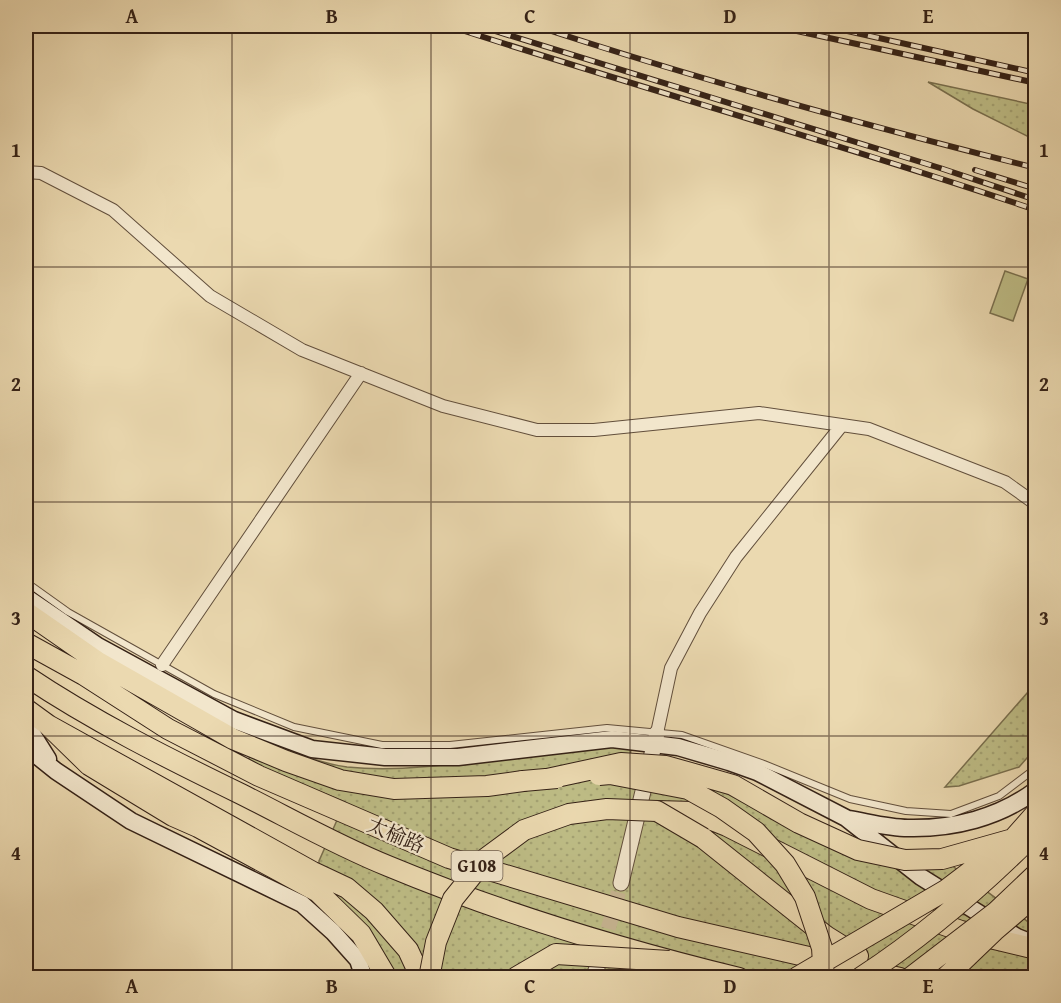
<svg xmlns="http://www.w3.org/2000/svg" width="1061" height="1003" font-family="'Gentium Book Plus','Noto Serif SC',serif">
<defs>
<pattern id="garden-dots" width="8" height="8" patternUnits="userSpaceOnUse" patternTransform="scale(1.5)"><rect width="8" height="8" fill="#bebd86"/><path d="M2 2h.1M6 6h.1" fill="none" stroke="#a4a273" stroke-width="1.8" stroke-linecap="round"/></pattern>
</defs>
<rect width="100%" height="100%" fill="#ebd9b0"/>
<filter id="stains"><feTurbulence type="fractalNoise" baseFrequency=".00333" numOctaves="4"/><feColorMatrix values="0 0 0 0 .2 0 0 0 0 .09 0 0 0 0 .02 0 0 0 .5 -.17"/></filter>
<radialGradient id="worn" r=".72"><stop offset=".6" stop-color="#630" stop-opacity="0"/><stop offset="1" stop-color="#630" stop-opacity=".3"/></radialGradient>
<path fill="#bebd86" stroke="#796f4e" stroke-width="1.5" d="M1005 271 1028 279 1013 321 990 313Z"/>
<path fill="url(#garden-dots)" stroke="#796f4e" stroke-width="1.5" d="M928 82 1035 105V140L973 109Z
M1035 684V749L1019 767 959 786 945 787Z
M261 736C289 750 316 763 347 767 416 774 485 758 553 750 578 746 605 747 631 745L630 768 712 786 846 855 951 865 1035 927V977H397L372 934 319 886V861L345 802 247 762Z"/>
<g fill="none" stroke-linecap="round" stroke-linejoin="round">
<path stroke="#c6b491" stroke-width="15" stroke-dasharray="15 8" stroke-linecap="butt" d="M602 951 621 883
M1025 978 1036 967"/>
<defs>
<path id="service" d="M26 582 68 612 214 694 294 727 382 745H450L607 728 682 735 764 764 850 799 906 811 951 814 999 796 1036 768"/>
<path id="minor" d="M26 172 41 173 113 210 210 296 302 350 443 406 537 430H594L759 413 869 429 1005 482 1036 504
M162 665 361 373
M657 733 671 668 700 613 736 557 842 425"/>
<path id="tertiary" d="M621 883 657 733
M593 978 597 968"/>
<path id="secondary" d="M26 597 98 646 234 720 312 749 385 757H458L612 739 678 747 729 762 757 772 846 818 921 877 1017 937 1032 943
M26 724 48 759
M26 747 56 771 131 821 302 904 333 932 358 960 364 978
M848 819C867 822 888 828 908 828 953 829 999 818 1036 790"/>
<path id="trunk" d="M26 612 98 662 233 739 286 761 340 780 394 789 487 786 523 781
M26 643 84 675 168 729 259 776 449 858 678 927 900 978
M26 676C93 721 167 758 241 794 289 818 338 846 388 866 501 913 620 949 739 978
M26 709 48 725 89 765 173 816 198 827 318 892 361 934 387 978
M48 725 313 872 347 888 374 911 408 950 421 978
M657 811 692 812 727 826 871 899 961 931 1036 949
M703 838 826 936 858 956"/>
</defs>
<use href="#service" stroke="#624f3c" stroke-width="8"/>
<use href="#minor" stroke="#624f3c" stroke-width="14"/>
<use href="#tertiary" stroke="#624f3c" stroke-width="17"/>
<use href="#secondary" stroke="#342116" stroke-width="19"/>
<use href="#trunk" stroke="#342116" stroke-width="22"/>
<use href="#service" stroke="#f2e6cc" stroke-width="6"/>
<use href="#minor" stroke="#f2e6cc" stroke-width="12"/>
<use href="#tertiary" stroke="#f2e6cc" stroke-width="15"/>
<use href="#secondary" stroke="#f2e6cc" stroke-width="16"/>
<use href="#trunk" stroke="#ebd9b0" stroke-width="20"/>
<defs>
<path id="rail" d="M449 26C644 89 841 144 1036 210
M479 26 940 168 1036 200
M536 26C700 80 868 126 1036 168
M774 26 1036 83
M825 26 1036 73
M975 170 1036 189"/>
</defs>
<use href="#rail" stroke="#342116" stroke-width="6"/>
<use href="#rail" stroke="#f2e6cc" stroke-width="4" stroke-dasharray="11" stroke-linecap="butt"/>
<defs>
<path id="trunk-bridge" d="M599 775 610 774 688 789 722 808 756 832 785 864 805 897 822 948 824 978
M547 779 621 763 666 766 733 785 799 823 858 850 905 860 942 859 1013 839
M523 781 557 778
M429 978 436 942 453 899 486 858 524 830 569 814 607 809 657 811 703 838
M515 978 556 954 669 961
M796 978 946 890 1013 839 1036 813
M860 978C920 939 974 893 1025 843
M910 978 996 912 1036 874
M945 978 994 931 1036 895"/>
</defs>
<use href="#trunk-bridge" stroke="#342116" stroke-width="22" stroke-linecap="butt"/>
<use href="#trunk-bridge" stroke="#ebd9b0" stroke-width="20"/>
</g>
<path fill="none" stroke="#342116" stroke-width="1.5" stroke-opacity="0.55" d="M232 26V978M431 26V978M630 26V978M829 26V978M26 267H1036M26 502H1036M26 736H1036"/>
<g text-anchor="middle" stroke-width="4.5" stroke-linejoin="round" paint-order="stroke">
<rect fill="#f2e6cc" stroke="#6d5c4d" stroke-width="1.5" x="451.5" y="851" width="51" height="30" rx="4.5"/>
<g font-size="18" font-weight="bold" fill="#342116">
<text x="477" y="872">G108</text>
</g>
<g font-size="20" fill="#342116" stroke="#f2e6cc">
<text transform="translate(396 835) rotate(23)" y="7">太榆路</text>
</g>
</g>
<rect width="1061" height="1003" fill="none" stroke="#ebd9b0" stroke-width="66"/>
<rect x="33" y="33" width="995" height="937" fill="none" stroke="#342116" stroke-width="2"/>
<g font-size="20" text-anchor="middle" font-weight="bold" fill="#342116">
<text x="132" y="23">A</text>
<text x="332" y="23">B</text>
<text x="530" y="23">C</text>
<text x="730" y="23">D</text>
<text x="928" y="23">E</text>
<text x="16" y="157">1</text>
<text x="1044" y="157">1</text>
<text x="16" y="391">2</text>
<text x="1044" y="391">2</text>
<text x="16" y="625">3</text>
<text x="1044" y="625">3</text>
<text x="16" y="860">4</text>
<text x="1044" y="860">4</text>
<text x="132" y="993">A</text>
<text x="332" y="993">B</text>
<text x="530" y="993">C</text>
<text x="730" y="993">D</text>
<text x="928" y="993">E</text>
</g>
<rect width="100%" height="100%" filter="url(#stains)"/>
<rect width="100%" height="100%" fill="url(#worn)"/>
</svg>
